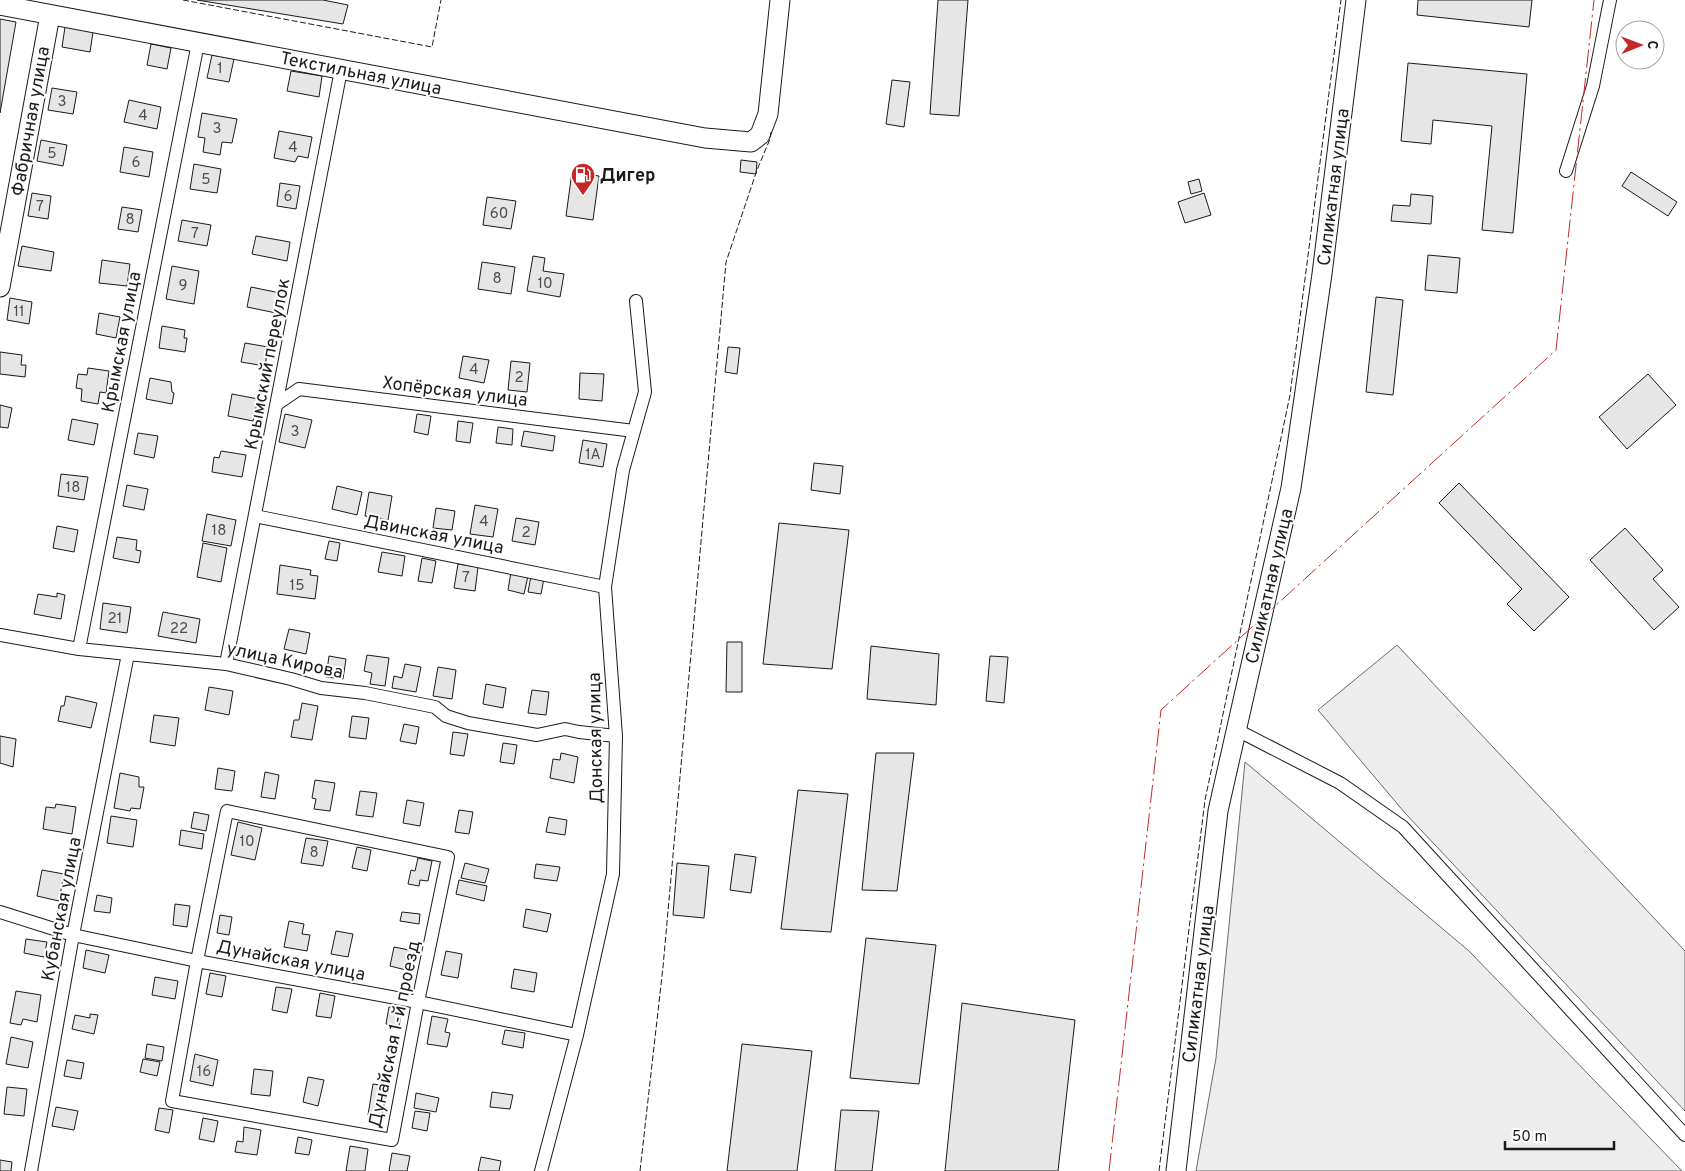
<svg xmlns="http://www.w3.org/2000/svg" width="1685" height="1171" font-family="Overpass,sans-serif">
<rect width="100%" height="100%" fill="#fff"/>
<path fill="#ededed" stroke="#6a6a6a" d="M1397 645 1685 951V1111L1405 813 1318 710Z
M1245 762 1469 951 1682 1171H1196L1216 1058Z"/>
<path fill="#e6e6e6" stroke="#1a1a1a" d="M197 0H323L348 5 343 24Z
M938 0H968L959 116 930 114Z
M1418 0H1532L1529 27 1417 15Z
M0 19 16 22 0 113Z
M65 27 93 32 90 52 62 47Z
M151 44 171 48 167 69 147 65Z
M212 55 234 59 229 82 207 78Z
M1408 63 1527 74 1513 233 1482 230 1492 126 1433 120 1431 144 1401 141Z
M291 71 322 76 319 97 287 91Z
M892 80 910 82 904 127 886 124Z
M52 88 77 92 73 114 48 110Z
M129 100 161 107 157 129 124 122Z
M202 113 237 119 232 143 222 142 220 155 203 152 205 138 198 137Z
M279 131 312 137 308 158 298 156 295 162 274 158Z
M41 140 67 145 63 166 37 161Z
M124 147 153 152 149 177 120 172Z
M741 160 757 162 756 174 740 172Z
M194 164 221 169 217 193 190 189Z
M572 172 599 176 593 220 566 216Z
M1631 172 1677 202 1668 216 1622 186Z
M1199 179 1202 191 1191 194 1188 182Z
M280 183 300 186 296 209 277 206Z
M32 193 51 196 48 219 28 216Z
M1204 193 1211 215 1185 223 1178 202Z
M1411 194 1433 196 1431 224 1391 221 1393 205 1410 206Z
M487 197 516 201 511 229 483 225Z
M122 207 142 210 138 232 118 229Z
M182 220 211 225 207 246 178 241Z
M256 236 290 242 287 261 252 254Z
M22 246 54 252 51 271 18 266Z
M1428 255 1460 258 1457 293 1425 290Z
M533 256 545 258 543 271 564 274 560 297 527 291Z
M102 260 130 264 127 286 99 283Z
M482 262 515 267 511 294 478 289Z
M172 266 199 271 194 304 166 299Z
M251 287 280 293 276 313 247 307Z
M1376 297 1403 300 1393 395 1366 392Z
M10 298 32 302 29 324 7 320Z
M99 313 120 317 116 338 96 334Z
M162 326 185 330 184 338H187L185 352 159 348Z
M245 343 268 347 265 366 241 362Z
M728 347 740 348 737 374 725 372Z
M0 352 22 355 21 365H26L25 377 0 374Z
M463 356 489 360 484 383 459 378Z
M511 361 530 363 527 392 508 390Z
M88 368 109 371 106 393 100 392 98 404 81 401 82 389 76 388 78 374 87 375Z
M580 373 604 374 602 401 579 399Z
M1648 374 1676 405 1627 449 1599 417Z
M150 378 171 382 172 392 174 393 172 404 146 399Z
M232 394 258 399 253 421 228 416Z
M0 405 12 408 8 428 0 427Z
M285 414 312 420 305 448 279 442Z
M417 414 431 416 428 435 414 432Z
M72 419 98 424 94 445 68 440Z
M458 421 473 423 470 443 456 441Z
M498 427 513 429 512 445 496 443Z
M524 431 555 436 553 451 521 446Z
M138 433 158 436 154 458 134 454Z
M583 440 607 444 603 467 579 463Z
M221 451 246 455 242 477 212 472 214 457 219 458Z
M814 463 843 466 840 494 811 490Z
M61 474 88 477 84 500 58 496Z
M1459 483 1569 597 1534 631 1507 604 1522 589 1439 503Z
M127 485 148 489 144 510 123 506Z
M337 486 362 492 357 515 332 509Z
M369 492 392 496 388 520 365 516Z
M475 505 498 509 493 537 470 534Z
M436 508 455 511 452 530 433 528Z
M207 514 236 520 231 546 202 541Z
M516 518 539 522 535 545 512 541Z
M779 523 849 530 832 669 763 664Z
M57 526 78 530 74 552 53 548Z
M1625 528 1663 570 1653 579 1679 607 1654 630 1590 560Z
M117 537 137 540 136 550 141 551 139 563 113 558Z
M329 541 340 543 337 561 325 559Z
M203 543 227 548 221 582 197 577Z
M382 552 405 556 402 576 378 572Z
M422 558 436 561 432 583 418 581Z
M458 564 478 567 475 591 454 588Z
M280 565 311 570 310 575 318 576 315 599 277 594Z
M511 572 528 576 524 594 508 590Z
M531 576 544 578 541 594 528 592Z
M57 593 65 595 61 619 34 614 38 594 57 597Z
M103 603 131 607 127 633 100 629Z
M163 612 200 619 196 643 158 636Z
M289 629 310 633 306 654 284 649Z
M727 642H742V692H726Z
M871 646 939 654 936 705 867 699Z
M367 655 389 658 385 686 370 684 372 673 364 671Z
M329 656 346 659 343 679 326 677Z
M990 656 1008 657 1004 703 986 701Z
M405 664 421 667 416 692 392 688 394 676 402 678Z
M438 667 456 670 452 699 433 696Z
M486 684 506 688 503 708 483 704Z
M209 687 233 691 229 715 205 710Z
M532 690 549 692 546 715 528 713Z
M66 696 97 703 91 728 58 721 61 706H64Z
M302 703 318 706 312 740 291 737 294 720H299Z
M154 715 179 718 175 746 150 742Z
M352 716 369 718 366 739 349 737Z
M404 724 419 727 416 744 400 741Z
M453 732 468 734 464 756 450 754Z
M0 736 16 739 13 767 0 763Z
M503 743 517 745 514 764 500 762Z
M561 753 578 757 574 783 550 778 553 759 560 760Z
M876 753H914L897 891 862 890Z
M218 768 235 771 232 791 215 789Z
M265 772 279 775 275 799 261 797Z
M120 773 139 777V787H144L140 809 131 808 130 811 114 808Z
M315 780 335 783 330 811 314 809 316 799 312 798Z
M798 790 848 794 831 932 781 929Z
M360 791 377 793 373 817 356 815Z
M407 800 424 803 420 826 403 823Z
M56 804 76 807 72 834 43 829 46 807 55 808Z
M459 810 473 812 469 834 455 832Z
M194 812 209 815 206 831 191 828Z
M111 816 137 820 133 847 107 843Z
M549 817 567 820 565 835 546 832Z
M238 822 262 828 255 860 231 855Z
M181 830 204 834 202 849 179 845Z
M306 838 328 841 323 866 301 863Z
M357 847 371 850 367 871 352 868Z
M735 854 756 857 751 893 730 890Z
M418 858 432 861 428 881 420 880 419 886 408 884 411 870 415 871Z
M465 863 489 869 485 883 461 878Z
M677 863 709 866 704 918 673 915Z
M536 864 560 867 557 881 534 878Z
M42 870 64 874 59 901 37 896Z
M459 880 487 886 484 901 456 894Z
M97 895 112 898 110 913 94 911Z
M175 904 190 906 187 927 173 925Z
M526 909 551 914 547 932 523 927Z
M402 912 420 914 419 924 400 921Z
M220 915 232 917 229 935 217 933Z
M289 921 304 924 302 934 310 935 307 951 284 947Z
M336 931 353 934 348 957 331 954Z
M866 938 936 945 919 1084 850 1078Z
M26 939 47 942 44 957 24 953Z
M394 947 414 951 410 971 390 966Z
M86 950 109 955 105 973 83 968Z
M446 951 462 954 458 978 441 975Z
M514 969 537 973 534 992 511 988Z
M210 973 226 976 222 997 206 994Z
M155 977 178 981 175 999 152 995Z
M276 987 292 989 287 1013 272 1010Z
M16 991 41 995 37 1022 23 1019 21 1025 10 1023Z
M320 993 335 996 331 1018 316 1016Z
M962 1003 1075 1020 1058 1171H945Z
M389 1007 402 1010 399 1026 386 1024Z
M90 1014 98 1015 94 1034 72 1029 75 1015 90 1018Z
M432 1016 448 1019 445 1032 450 1033 447 1047 427 1044Z
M505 1030 525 1033 523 1048 502 1044Z
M11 1037 33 1042 28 1068 6 1064Z
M147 1044 164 1047 162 1061 145 1058Z
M742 1044 812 1051 797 1171H727Z
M195 1054 218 1060 213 1086 190 1081Z
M143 1059 160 1062 157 1076 140 1072Z
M67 1060 84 1063 81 1079 64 1076Z
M254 1069 273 1071 270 1096 251 1094Z
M308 1077 324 1080 318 1106 303 1102Z
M373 1084 380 1085 379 1092 386 1093 382 1117 368 1115Z
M7 1087 27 1089 24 1116 4 1114Z
M492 1092 513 1095 510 1109 490 1107Z
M416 1093 439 1098 436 1112 414 1108Z
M56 1107 78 1111 74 1130 52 1126Z
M159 1108 173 1110 169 1133 155 1130Z
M841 1110 879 1111 872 1171H835Z
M415 1111 430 1113 427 1131 412 1128Z
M203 1118 218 1121 214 1142 199 1139Z
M244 1127 261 1130 257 1155 235 1152 237 1141 243 1142Z
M298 1137 312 1140 309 1155 295 1153Z
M350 1146 368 1149 365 1171H346Z
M392 1153 410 1156 407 1171H389Z
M481 1157 501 1161 499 1171H478Z
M0 1160 12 1162 11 1171H0Z"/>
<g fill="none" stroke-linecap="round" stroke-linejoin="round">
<defs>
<path id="street" d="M1566 171 1593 86 1610 0
M277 404 299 389 634 431
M255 516 605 587
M0 635 79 649 226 664 291 679 321 688 365 693 435 707 446 716 468 723 537 735 565 729 579 732 616 736
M79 649 198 43
M226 664 341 70
M1237 730 1340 783 1403 827 1685 1135
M227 811 448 857 418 1002 392 1140 172 1101 197 961Z
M0 912 73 935 197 961 418 1002 577 1035
M31 1171 73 935 128 654
M541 1171 577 1035 613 874 616 736 605 587 623 470 645 392 636 301"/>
<path id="secondary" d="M0 5 705 138 751 142 760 135 768 114 780 0
M0 287 50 15
M1176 1171 1218 811 1291 488 1322 274 1356 0"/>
</defs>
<use href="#street" stroke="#1a1a1a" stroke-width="14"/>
<use href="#secondary" stroke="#1a1a1a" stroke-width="21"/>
<use href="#street" stroke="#fff" stroke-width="12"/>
<use href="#secondary" stroke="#fff" stroke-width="19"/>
<path stroke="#1a1a1a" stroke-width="1" stroke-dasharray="6 2.5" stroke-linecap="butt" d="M183 0 432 47 441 0
M640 1171 663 967 726 262 757 170 770 139 771 132
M1159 1171 1205 800 1290 395 1341 0"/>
<path stroke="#c62828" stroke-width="1" stroke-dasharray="18 4 2.5 4" stroke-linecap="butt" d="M1109 1171 1161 710 1556 350 1594 0"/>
</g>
<defs>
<symbol id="fuel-pin" viewBox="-11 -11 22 30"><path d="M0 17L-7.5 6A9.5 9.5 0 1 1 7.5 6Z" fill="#c62828" stroke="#fff"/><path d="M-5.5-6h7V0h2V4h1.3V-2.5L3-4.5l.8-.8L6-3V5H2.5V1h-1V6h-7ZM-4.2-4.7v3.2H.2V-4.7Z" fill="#fff"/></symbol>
</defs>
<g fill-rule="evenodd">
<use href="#fuel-pin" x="569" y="161" width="28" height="38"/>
</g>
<g text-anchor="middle" stroke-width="4" stroke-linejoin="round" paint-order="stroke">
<g font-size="15" fill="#4d4d4d">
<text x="220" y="73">1</text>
<text x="62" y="106">3</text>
<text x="143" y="120">4</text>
<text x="217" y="133">3</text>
<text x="293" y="152">4</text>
<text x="52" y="158">5</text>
<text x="136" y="167">6</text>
<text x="206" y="184">5</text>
<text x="288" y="201">6</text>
<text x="40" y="211">7</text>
<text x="499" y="218">60</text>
<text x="130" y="224">8</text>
<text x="195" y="238">7</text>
<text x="497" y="283">8</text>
<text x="545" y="288">10</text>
<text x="183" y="290">9</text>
<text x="19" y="316">11</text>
<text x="474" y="374">4</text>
<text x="519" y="382">2</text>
<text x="295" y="436">3</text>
<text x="593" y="459">1А</text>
<text x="73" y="492">18</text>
<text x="484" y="526">4</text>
<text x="219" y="535">18</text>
<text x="526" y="537">2</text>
<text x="466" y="582">7</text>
<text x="297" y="590">15</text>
<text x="115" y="623">21</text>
<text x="179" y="633">22</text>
<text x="247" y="846">10</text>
<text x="314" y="857">8</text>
<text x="204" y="1076">16</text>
</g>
<g font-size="18" fill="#1a1a1a" stroke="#fff">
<text transform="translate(361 73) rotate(11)" y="6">Текстильная улица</text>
<text transform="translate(30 121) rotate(-80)" y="6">Фабричная улица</text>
<text transform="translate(1333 187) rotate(-83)" y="6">Силикатная улица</text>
<text transform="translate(121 342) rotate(-79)" y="6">Крымская улица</text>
<text transform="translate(267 364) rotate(-79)" y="6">Крымский переулок</text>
<text transform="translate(455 391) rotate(7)" y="6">Хопёрская улица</text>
<text transform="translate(434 534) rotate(11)" y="6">Двинская улица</text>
<text transform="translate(1269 586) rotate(-77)" y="6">Силикатная улица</text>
<text transform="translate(285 660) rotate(12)" y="6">улица Кирова</text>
<text transform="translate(595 738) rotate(-91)" y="6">Донская улица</text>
<text transform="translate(61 909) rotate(-79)" y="6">Кубанская улица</text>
<text transform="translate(291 960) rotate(11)" y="6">Дунайская улица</text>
<text transform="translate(1198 984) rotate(-83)" y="6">Силикатная улица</text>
<text transform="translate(394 1034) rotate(-78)" y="6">Дунайская 1-й проезд</text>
</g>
<g font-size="18" font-weight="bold" fill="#1a1a1a" stroke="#fff" text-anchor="start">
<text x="600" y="181">Дигер</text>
</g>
</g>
<g transform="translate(1640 45) rotate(89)"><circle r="24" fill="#ffffff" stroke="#a3a3a3"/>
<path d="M0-4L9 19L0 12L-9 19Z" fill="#c62828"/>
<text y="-8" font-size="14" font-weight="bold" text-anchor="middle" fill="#1a1a1a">С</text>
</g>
<path d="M1505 1141v8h109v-8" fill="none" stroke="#1a1a1a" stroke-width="2.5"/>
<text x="1512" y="1141" font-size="15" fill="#1a1a1a" stroke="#ffffff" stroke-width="4" paint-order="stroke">50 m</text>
</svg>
